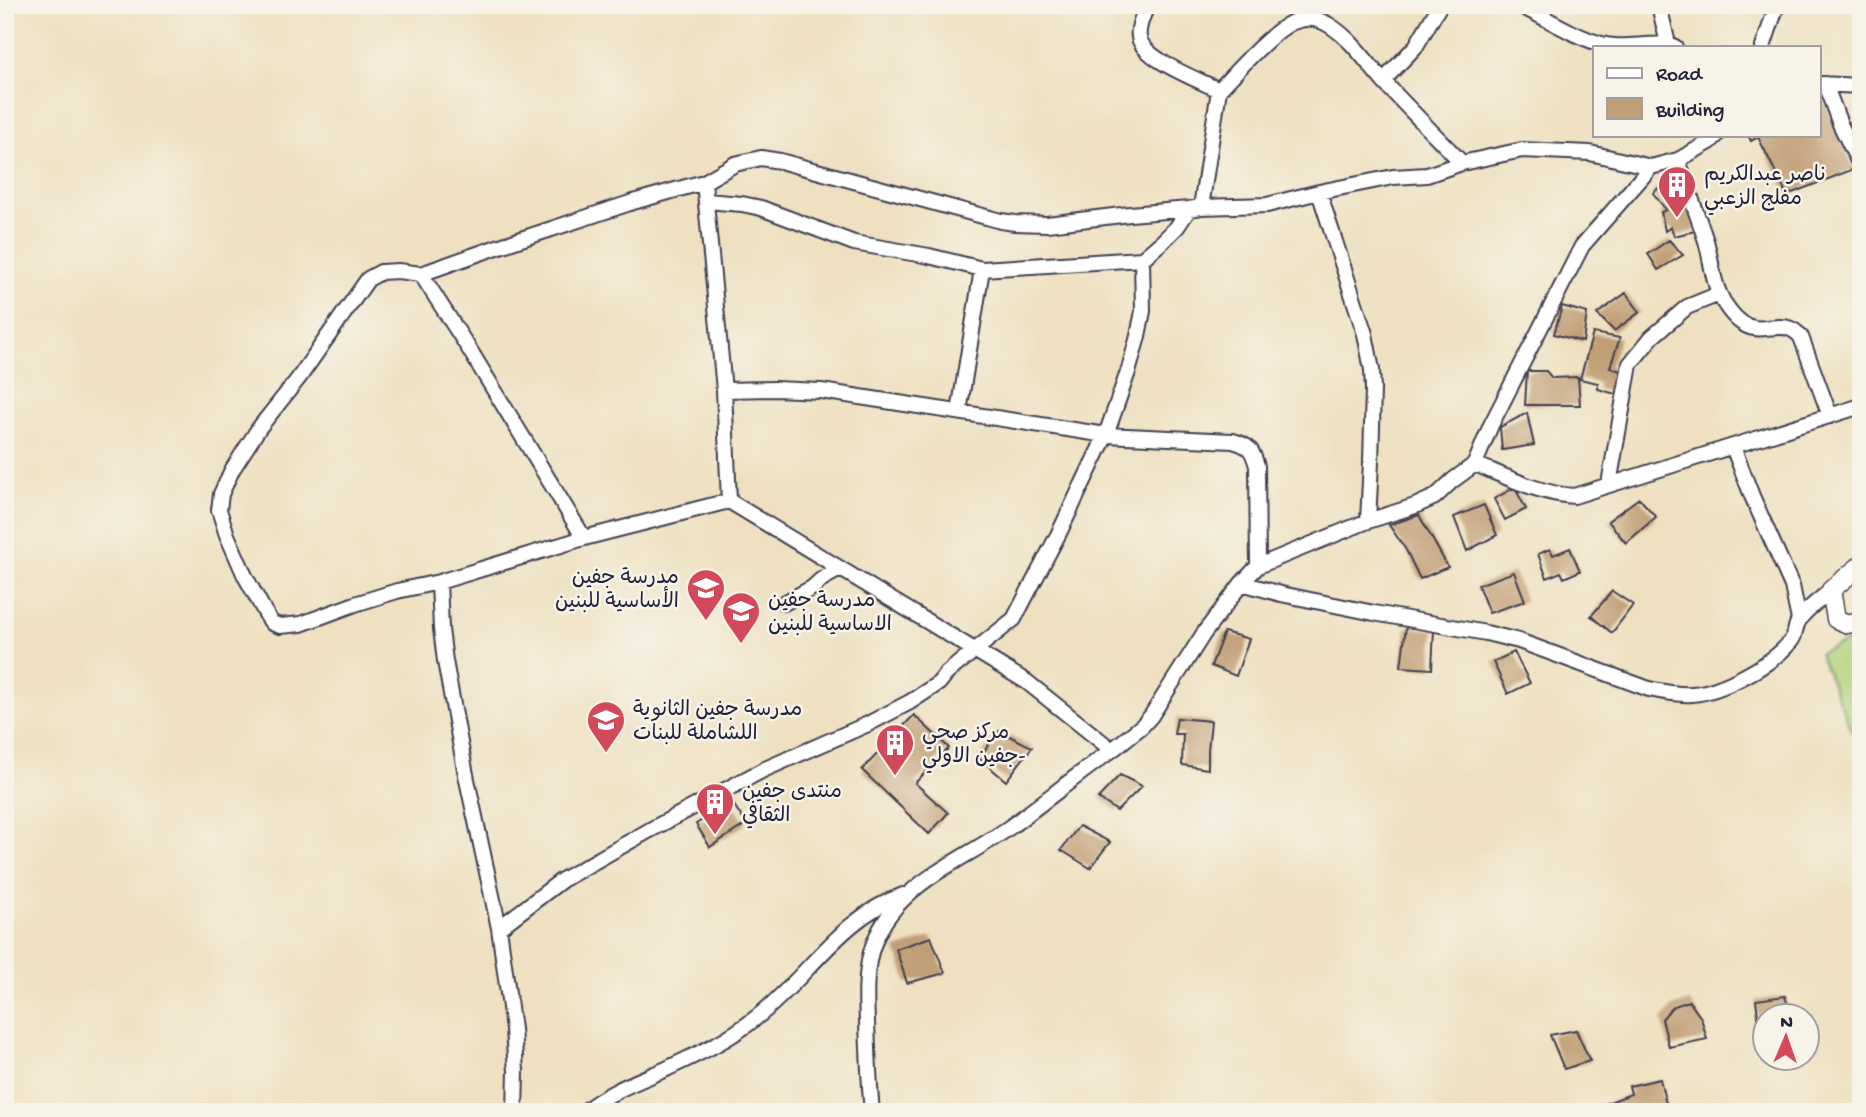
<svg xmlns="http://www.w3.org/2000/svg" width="1866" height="1117" font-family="'Gochi Hand','Playpen Sans Arabic',sans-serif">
<rect width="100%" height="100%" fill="#f7f3e8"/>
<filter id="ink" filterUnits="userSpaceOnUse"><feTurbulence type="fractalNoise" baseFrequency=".0143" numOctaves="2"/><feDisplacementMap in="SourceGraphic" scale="14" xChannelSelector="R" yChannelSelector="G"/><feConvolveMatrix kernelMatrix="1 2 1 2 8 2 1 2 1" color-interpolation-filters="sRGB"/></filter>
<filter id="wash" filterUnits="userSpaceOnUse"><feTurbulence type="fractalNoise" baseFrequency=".00686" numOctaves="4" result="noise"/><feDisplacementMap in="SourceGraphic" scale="28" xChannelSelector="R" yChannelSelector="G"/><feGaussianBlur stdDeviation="1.57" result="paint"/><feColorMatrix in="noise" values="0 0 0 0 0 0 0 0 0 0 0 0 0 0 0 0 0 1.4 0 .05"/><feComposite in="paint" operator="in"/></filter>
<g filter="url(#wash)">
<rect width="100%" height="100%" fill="#eee0c0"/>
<path fill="#b1d37b" stroke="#6a7a5b" stroke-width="2" d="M1861 636V753L1819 653Z"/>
<g id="blocks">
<path fill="#c19f76" d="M1819 96H1822L1854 169 1787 195 1758 137 1751 141 1748 135H1819Z
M1672 176 1687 198 1695 231 1674 236 1671 227 1665 231 1661 212 1666 210 1653 193Z
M1669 240 1683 255 1658 270 1648 254Z
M1626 293 1640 312 1614 331 1597 314Z
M1562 306 1587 313 1583 342 1554 334Z
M1593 333 1620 338 1610 367 1625 373 1619 395 1598 389V383L1580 379Z
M1527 371H1546L1552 378 1578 377 1580 405H1525Z
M1527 413 1534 445 1502 450 1500 427Z
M1519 485 1517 492 1526 509 1505 520 1494 499Z
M1639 498 1656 517 1626 543 1608 521Z
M1484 505 1497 535 1467 551 1454 517Z
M1419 515 1448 567 1420 579 1406 550 1389 525Z
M1570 548 1580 571 1564 578 1561 572 1547 578 1538 554 1550 549 1553 555Z
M1514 572 1525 601 1489 613 1478 585Z
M1612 591 1633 605 1612 633 1591 616Z
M1406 627 1434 630 1432 669 1401 667Z
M1224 632 1249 639 1236 676 1211 666Z
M1514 652 1530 683 1508 694 1493 662Z
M914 715 949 748 915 783 948 813 929 834 862 770Z
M1177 718 1211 721 1208 751V769L1182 765 1183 734H1174Z
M999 731 1032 747 1006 781 979 758Z
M1120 775 1142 786 1117 811 1098 798Z
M732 802 746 824 710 847 696 824Z
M1079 826 1110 842 1090 868 1061 850Z
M931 937 945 973 907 983 896 949Z
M1785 996 1791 1016H1764V1032L1760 1033 1756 1000Z
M1689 1001 1701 1018 1707 1039 1669 1047 1662 1019 1672 1007Z
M1576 1030 1590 1061 1564 1069 1550 1035Z
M1660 1079 1668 1112H1606L1605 1104 1631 1094 1629 1086Z"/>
</g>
</g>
<g filter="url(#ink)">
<use href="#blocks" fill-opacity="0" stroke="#413e4f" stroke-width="2"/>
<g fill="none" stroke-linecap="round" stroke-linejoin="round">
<defs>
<path id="minor" d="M1147 5C1144 14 1137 27 1139 37 1142 59 1199 80 1219 90L1201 207
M1518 5C1547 17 1584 44 1614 46 1631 48 1662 41 1675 47
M1659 5 1668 44
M1763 47 1777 5
M1383 81 1416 46 1440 5
M1819 84 1861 86
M1825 84 1840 124 1861 167
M1219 90C1236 72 1272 31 1293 22 1305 17 1318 18 1329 25 1352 39 1367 63 1384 82 1410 110 1436 136 1462 163
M1678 160C1687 187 1697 214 1706 241 1711 258 1712 277 1719 293 1723 303 1733 317 1742 323 1762 338 1783 315 1801 337L1830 416
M704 182 724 390 729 501 1027 682 1112 750 1142 726 1151 716 1204 633 1242 583 1258 566 1368 521 1415 506 1435 497 1452 481 1475 464 1491 425 1582 246 1651 167 1678 160 1710 142 1717 135
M1319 192 1365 334 1372 370 1373 389 1371 462 1368 521
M706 201 742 204 761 208 854 243 929 256 982 269 1142 259 1163 241 1177 227 1189 209
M421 274 471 352 584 538
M724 390 775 389 821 391 1106 435 1233 441C1250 446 1252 449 1257 466L1258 566
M959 412 982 269
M1733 447 1752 496 1792 586 1799 620
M1475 464C1507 477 1540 494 1574 496L1861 406
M1609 484 1630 364 1652 337 1687 307 1719 294
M729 501 584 538 439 582 397 591 355 604 301 624 280 626 272 623 267 616 245 576 227 535 219 510 221 494 232 470 259 428 298 379 368 279 381 272 398 271 421 274 500 246 633 202 704 182 735 164 761 158 780 161 1001 221 1015 223 1047 224 1130 214 1189 209 1201 207 1267 205 1319 192 1393 177 1427 175 1462 163 1522 150 1590 153 1651 167
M439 582 441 629 445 661 466 775 499 928 513 1029 516 1071 515 1112
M1242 583 1281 594 1374 613 1486 633 1519 641 1649 689C1663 692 1678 695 1692 694 1722 692 1773 664 1791 641 1796 635 1795 626 1799 620 1805 610 1822 598 1831 590
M784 603 812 588 822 579 840 569
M499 928 562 880 650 830 763 770 868 724 910 702 939 683 946 674 959 663 1014 619 1059 533 1106 435 1129 369 1138 336 1143 311 1142 259
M584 1112C608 1092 636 1082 664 1070 696 1055 729 1040 757 1017 807 978 841 917 903 895
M872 1112C869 1082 868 1052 867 1021 866 999 865 974 871 952 890 885 959 864 1010 827 1044 802 1077 775 1112 750"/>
<path id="tertiary" d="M1861 565 1831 590 1836 619 1848 624 1861 620"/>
</defs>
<use href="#minor" stroke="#413e4f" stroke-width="18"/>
<use href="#tertiary" stroke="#413e4f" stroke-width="21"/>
<use href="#minor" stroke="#fff" stroke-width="14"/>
<use href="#tertiary" stroke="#fff" stroke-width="18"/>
</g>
</g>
<defs>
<symbol id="building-pin" viewBox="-11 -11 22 30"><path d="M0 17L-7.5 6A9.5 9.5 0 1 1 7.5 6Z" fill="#d1495b" stroke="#f7f3e8"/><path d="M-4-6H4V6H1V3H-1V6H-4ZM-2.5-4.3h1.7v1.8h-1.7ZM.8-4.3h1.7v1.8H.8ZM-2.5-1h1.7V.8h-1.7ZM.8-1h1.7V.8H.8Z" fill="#fff"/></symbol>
<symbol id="university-pin" viewBox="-11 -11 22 30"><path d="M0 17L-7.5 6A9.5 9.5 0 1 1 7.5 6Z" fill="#d1495b" stroke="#f7f3e8"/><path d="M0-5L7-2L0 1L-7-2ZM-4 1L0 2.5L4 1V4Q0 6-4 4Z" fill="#fff"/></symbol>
</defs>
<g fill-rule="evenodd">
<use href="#building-pin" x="1655" y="163" width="44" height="60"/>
<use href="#university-pin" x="684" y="566" width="44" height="60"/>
<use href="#university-pin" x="719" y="589" width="44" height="60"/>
<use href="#university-pin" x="584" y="698" width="44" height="60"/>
<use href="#building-pin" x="873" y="721" width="44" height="60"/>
<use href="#building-pin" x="693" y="780" width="44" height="60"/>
</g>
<g text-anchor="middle" stroke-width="5" stroke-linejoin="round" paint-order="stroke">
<g font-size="21" fill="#22223b" stroke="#f7f3e8" text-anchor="start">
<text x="1704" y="180">ناصر عبدالكريم<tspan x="1704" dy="24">مفلج الزعبي</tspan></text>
<text x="679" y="583" text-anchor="end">مدرسة جفين<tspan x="679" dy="24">الأساسية للبنين</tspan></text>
<text x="768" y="606">مدرسة جفين<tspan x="768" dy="24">الاساسية للبنين</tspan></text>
<text x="633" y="715">مدرسة جفين الثانوية<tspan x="633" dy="24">اللشاملة للبنات</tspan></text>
<text x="922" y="738">مركز صحي<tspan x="922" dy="24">جفين الاولي-</tspan></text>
<text x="742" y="797">منتدى جفين<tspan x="742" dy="24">الثقافي</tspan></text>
</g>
</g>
<rect width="1866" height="1117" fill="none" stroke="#f7f3e8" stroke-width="28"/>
<rect x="1593" y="46" width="228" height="91" fill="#f7f3e8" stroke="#a29fa3" stroke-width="2"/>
<rect x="1607" y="68" width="35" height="10" fill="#ffffff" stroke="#a29fa3" stroke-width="2"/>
<text x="1656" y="80" font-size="21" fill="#22223b">Road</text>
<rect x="1607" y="98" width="35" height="21" fill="#c19f76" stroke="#a29fa3" stroke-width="2"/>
<text x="1656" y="116" font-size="21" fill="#22223b">Building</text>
<g transform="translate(1786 1037) rotate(2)"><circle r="33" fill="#f7f3e8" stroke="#a29fa3" stroke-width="2"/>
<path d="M0-5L12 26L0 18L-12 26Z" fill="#d1495b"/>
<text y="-10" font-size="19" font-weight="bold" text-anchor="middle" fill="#22223b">N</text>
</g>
</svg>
